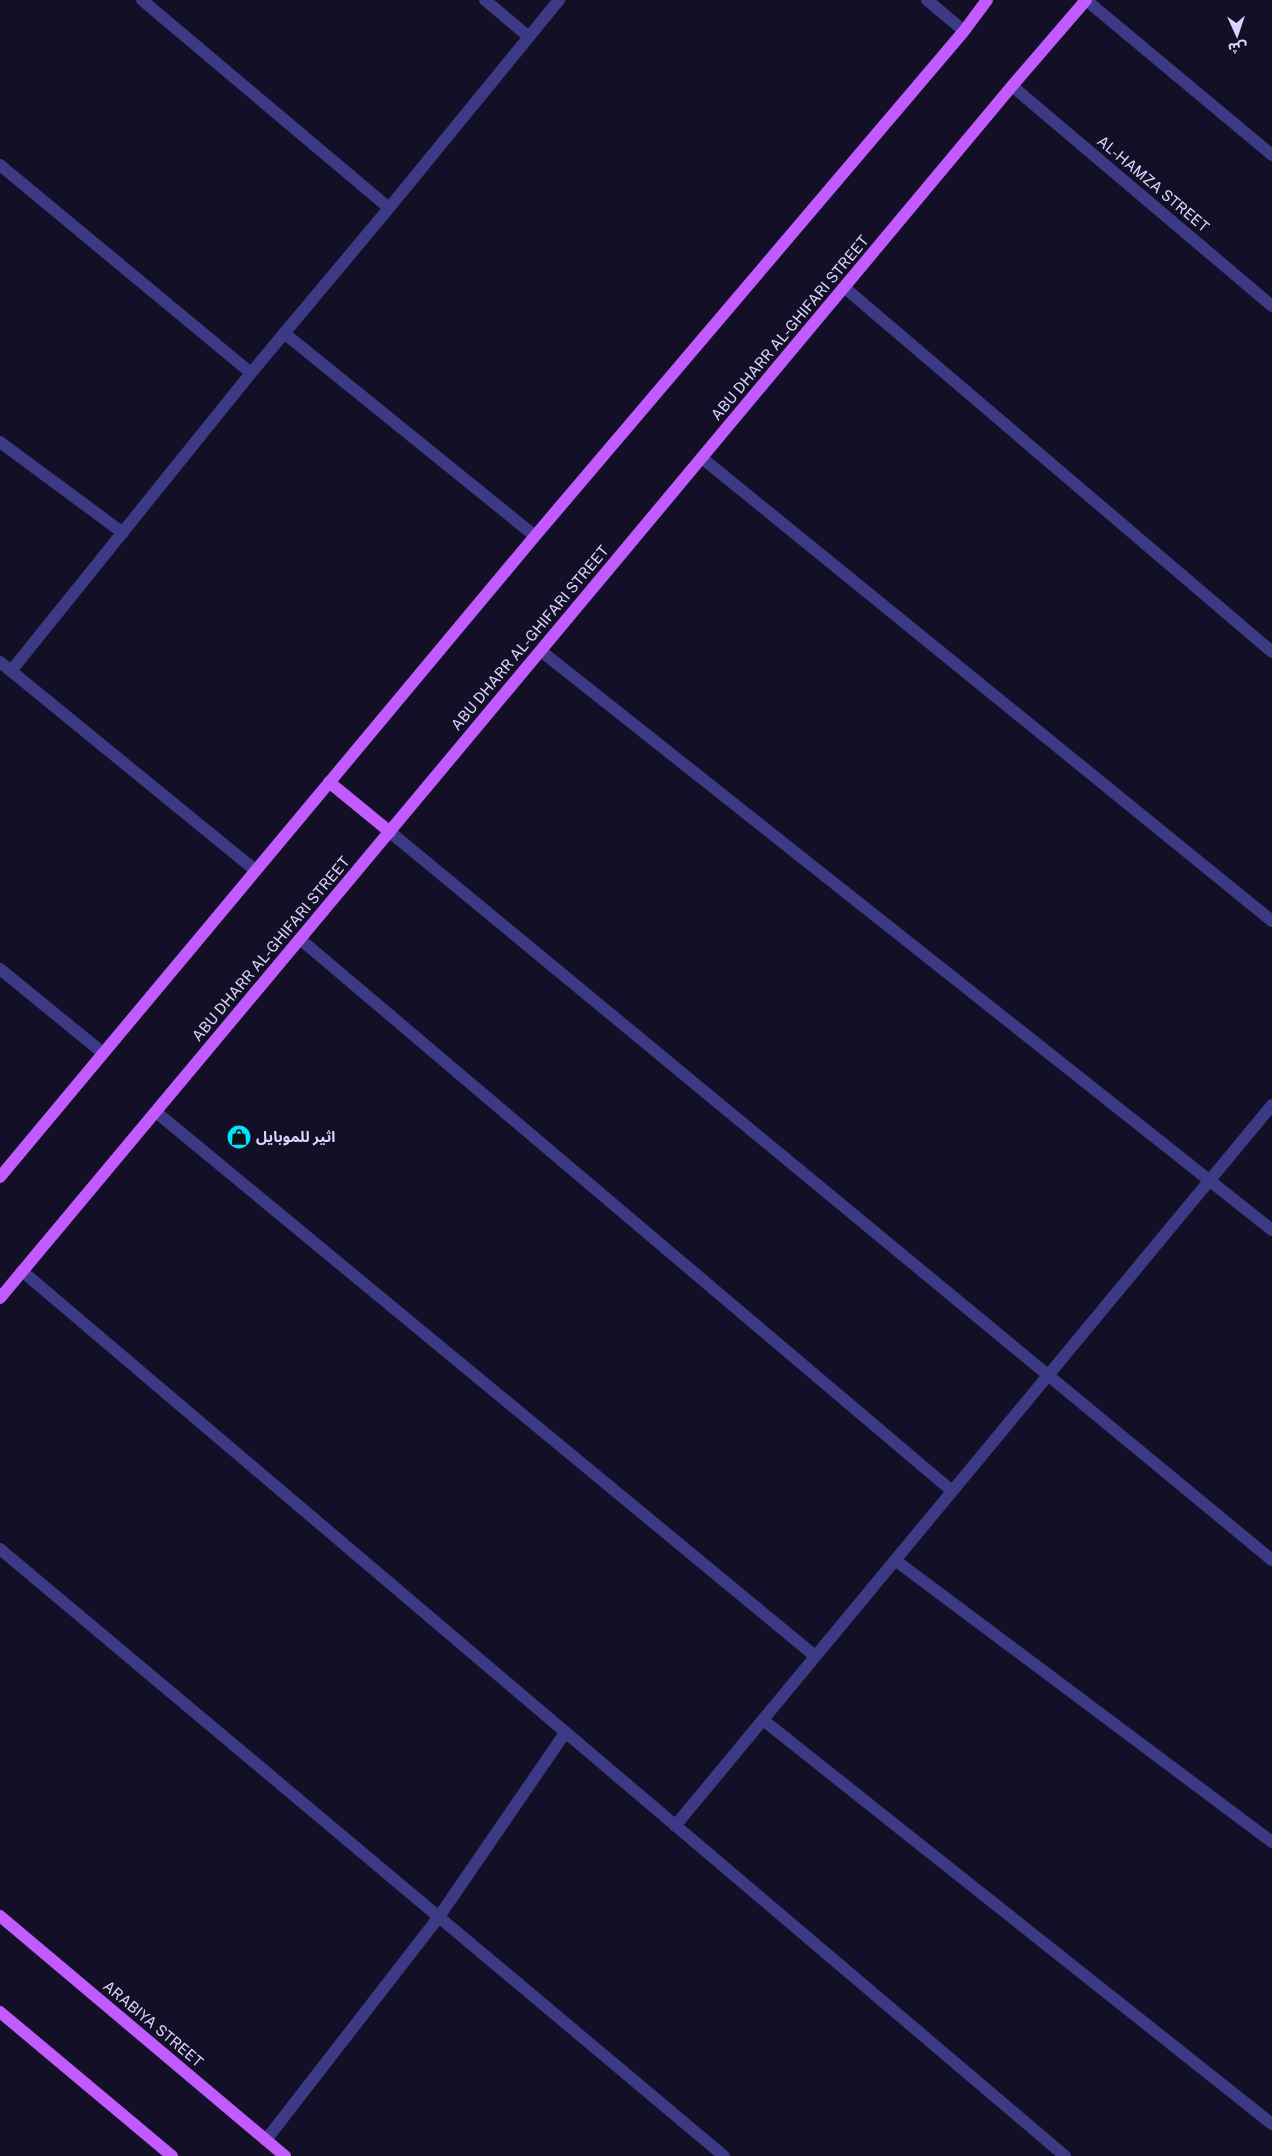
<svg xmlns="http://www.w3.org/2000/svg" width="1272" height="2156" font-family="'Public Sans','Noto Sans Arabic',sans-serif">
<rect width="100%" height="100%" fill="#130f26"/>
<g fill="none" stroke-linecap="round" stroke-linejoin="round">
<path stroke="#3d3a85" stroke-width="12" d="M142 0 389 208
M485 0 529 37
M927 0 964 31
M1086 0 1272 155
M1012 86 1272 306
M0 165 251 373
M845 288 1272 652
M284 333 535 536
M0 442 123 533
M702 458 1272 921
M541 651 1272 1230
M0 662 255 870
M11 671 251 373 389 208 559 0
M390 832 1272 1560
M300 939 952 1491
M0 969 103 1053
M156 1112 815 1656
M22 1271 1065 2156
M0 1549 724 2156
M895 1560 1272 1842
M763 1720 1272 2124
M675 1826 1272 1105
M266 2140 438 1918 565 1733"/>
<path stroke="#c25bff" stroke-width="12" d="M329 782 390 832
M0 1177 535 536 964 31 987 0
M0 1298 1012 86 1086 0
M0 1916 285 2156
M0 2012 172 2156"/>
</g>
<defs>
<symbol id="shop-disc" viewBox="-11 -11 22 22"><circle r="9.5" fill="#00e5ff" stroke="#130f26"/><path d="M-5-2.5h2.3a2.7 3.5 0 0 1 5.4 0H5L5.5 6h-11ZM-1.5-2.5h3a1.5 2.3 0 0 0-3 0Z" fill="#111"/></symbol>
</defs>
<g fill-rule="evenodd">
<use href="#shop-disc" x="225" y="1123" width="28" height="28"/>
</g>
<g text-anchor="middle" stroke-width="4" stroke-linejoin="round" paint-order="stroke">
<g font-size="15" fill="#d9d4ff" stroke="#130f26">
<text transform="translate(1153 184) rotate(40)" y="5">AL-HAMZA STREET</text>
<text transform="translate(790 328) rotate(-50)" y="5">ABU DHARR AL-GHIFARI STREET</text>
<text transform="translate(530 638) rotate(-50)" y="5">ABU DHARR AL-GHIFARI STREET</text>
<text transform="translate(271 949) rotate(-50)" y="5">ABU DHARR AL-GHIFARI STREET</text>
<text transform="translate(153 2024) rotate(40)" y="5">ARABIYA STREET</text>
</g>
<g font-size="15" font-weight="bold" fill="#d9d4ff" stroke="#130f26" text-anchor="start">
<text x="256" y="1142">اثير للموبايل</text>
</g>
</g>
<g transform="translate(1237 35) rotate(177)" stroke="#130f26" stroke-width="4" paint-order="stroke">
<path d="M0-4L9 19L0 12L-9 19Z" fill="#d9d4ff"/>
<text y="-8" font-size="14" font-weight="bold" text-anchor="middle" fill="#d9d4ff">ش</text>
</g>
</svg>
